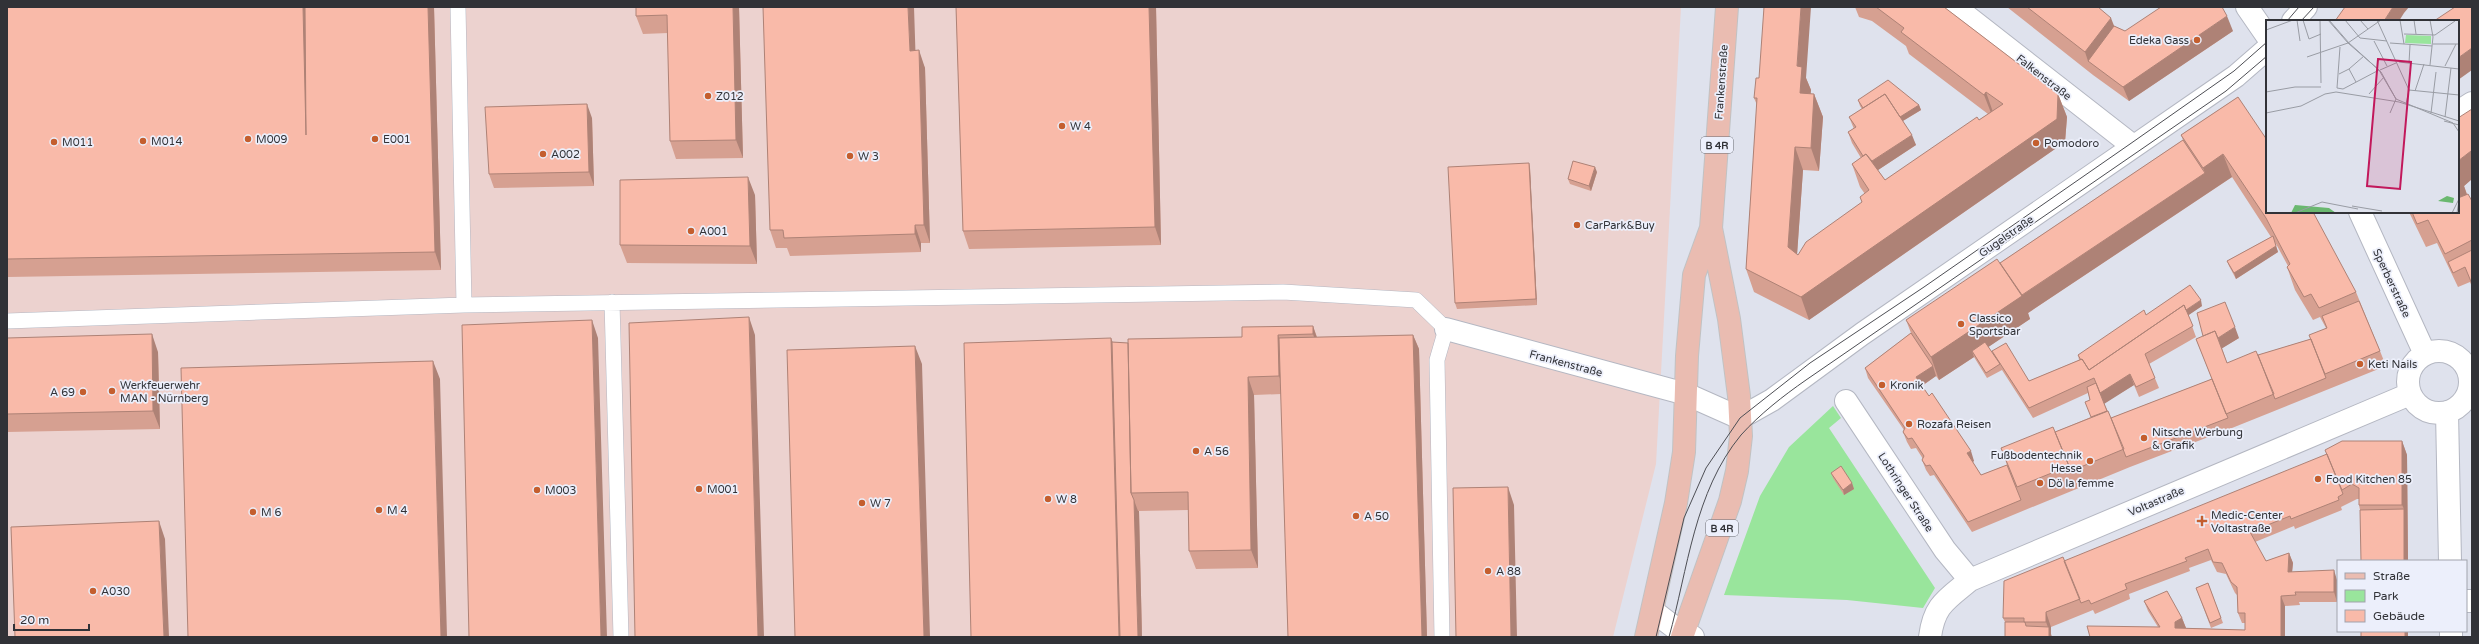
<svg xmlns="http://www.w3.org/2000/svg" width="2479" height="644" font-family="'Varela Round',sans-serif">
<rect width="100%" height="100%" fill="#dfe2ed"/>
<path fill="#ecd2cf" d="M7 7H1681L1656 464 1613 637H7Z"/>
<path fill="#99e59c" d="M1833 406 1841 418 1829 428 1935 588 1923 608 1847 600 1724 595 1760 496 1789 447Z"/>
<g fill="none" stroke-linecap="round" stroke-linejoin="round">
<defs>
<path id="service" d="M458 7 464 305 1283 292 1416 300 1446 329 1437 360 1442 637
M612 302 621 637
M7 321 464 305"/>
<path id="minor" d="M1955 7 2133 146
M2247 7 2267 36
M2293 21 2306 7
M2458 112 2472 103
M2360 212 2425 354
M1446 329 1686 394 1740 418 1772 400 1862 334 2236 76 2267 49
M2408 382a31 31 0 1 1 62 0a31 31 0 1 1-62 0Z
M1846 401 1945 550 1970 580
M2447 412 2450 561
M2466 601H2472
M1653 611 1683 634 1693 637
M1930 637C1934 605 1946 600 1970 580L2410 394
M2451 637V631"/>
<path id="primary" d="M1646 637 1676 503 1684 452 1687 356 1694 275 1711 228
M1682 637 1730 501 1737 471 1741 436 1739 396 1729 319 1711 228 1727 7"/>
</defs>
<use href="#service" stroke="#b4b7c2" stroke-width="16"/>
<use href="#minor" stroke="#b4b7c2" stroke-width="24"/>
<use href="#primary" stroke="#c1c2c3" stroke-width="24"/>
<use href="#service" stroke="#fff" stroke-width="15"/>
<use href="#minor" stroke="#fff" stroke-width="22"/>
<use href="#primary" stroke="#eabcb1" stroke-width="22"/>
<path stroke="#4d4e54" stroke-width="1" d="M2287 21 2299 7
M2301 21 2314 7
M1656 637 1684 518 1706 468 1740 418 1810 363 1924 287 2130 144 2234 71 2267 42
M1669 637C1688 569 1694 492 1741 435 1760 414 1783 396 1806 380L2226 91 2267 56"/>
</g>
<path fill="#d6a091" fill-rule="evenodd" d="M7 7H434L441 270 7 277Z
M636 7H739L743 158 676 159 670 141 668 33 643 34 636 16Z
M956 7H1156L1161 245 969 249 963 231Z
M1855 7H1944L2058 94 2067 117 2065 142 1809 320 1754 292 1746 269 1757 105 1754 98 1806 78 1811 90 1810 94H1814L1823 117 1819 171 1803 170 1797 254 1798 255 1862 202 1860 197 1865 194 1860 187 1852 164 1861 158 1852 143 1848 132 1854 129 1849 117 1862 109 1860 106 1858 100 1919 105 1921 110 1903 121 1916 145 1878 170 1885 180 1988 114 1909 54 1906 46 1872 21 1859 17Z
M2007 7H2098L2114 26 2125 31H2233L2129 101 2093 75Z
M916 50 925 68 930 243H921V252L790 256 787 248H776L770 230Z
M2238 97 2356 292 2380 351 2386 366 2232 428 2130 467 2025 510 1972 532 1934 475 1930 476 1926 470 1922 460 1923 459 1916 448 1911 449 1907 442 1903 432 1904 430 1868 378 1865 368 1911 333 1906 320 2000 263 2183 140 2181 135ZM2232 177 2271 237 2227 261 2229 266 2236 279 2278 252 2275 242 2288 266 2287 267 2295 290 2313 320 2320 317 2326 328 2311 339 2258 355 2227 363 2222 348 2239 338 2196 339 2212 379 2111 418 2104 403 2134 385 2139 397 2159 388 2149 364 2196 337 2188 315 2202 306 2146 315 2078 355 2079 360 2029 381 1992 351 1994 356 1988 347 2030 319 2028 313ZM1974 357 1987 378 2002 370 2033 418 2088 393 2090 400 2091 417 2055 432 2001 448 2007 465 1981 475 1973 462 1974 461 1922 386 1936 376 1939 380Z
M2472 109V179L2464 186 2467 194 2472 201V287L2470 282 2458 287 2437 243 2426 247 2409 212H2458Z
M592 118 594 186 494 188 489 174Z
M1529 163 1530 168 1537 305 1457 309 1455 303Z
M1597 172 1591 191 1570 184 1568 179Z
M755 195 757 264 627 263 620 245Z
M1313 326 1317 337 1413 335 1419 349 1427 637H1288L1281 394 1254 395 1258 568 1196 569 1189 551 1188 510 1139 511 1142 637 1111 338 1112 342 1128 343 1242 337Z
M7 338 158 352 160 429 7 432Z
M2402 441 2407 455 2408 561 2360 510 2359 505V499H2357L2341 507 2342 510 2295 529 2294 526 2255 542 2266 561 2289 553 2293 563 2292 572 2337 580V602H2299L2300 605 2285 606V637H2090L2158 627 2148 611 2144 601 2182 618 2186 628 2245 630V623H2242L2238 613 2237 595 2235 593 2226 574 2217 572 2211 560 2189 568 2190 571 2129 594 2130 599 2095 614 2093 610 2051 627V634L2005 622 2003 618 2064 561Z
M1831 473 1852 483 1854 489 1844 495 1833 478Z
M2208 583 2223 623 2211 628 2196 588Z"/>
<path fill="#ae8276" d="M303 7H309L306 135Z
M428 7H434L441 270 435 252Z
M733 7H739L743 158 736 140Z
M908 7H914L916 69 910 51Z
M1149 7H1156L1161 245 1155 227Z
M1801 7H1811L1806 78 1811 90 1809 116 1800 93 1797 66Z
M2393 7H2402L2404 13 2399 21H2384Z
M2402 7H2409L2404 13Z
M2227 16 2233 31 2129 101 2123 87Z
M2111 18 2120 41 2088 61 2085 52Z
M2472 48V70L2458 80V58Z
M919 50 925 68 930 243 924 225Z
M1986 92 1994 115 1993 118 1984 95Z
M1814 94 1823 117 1819 171 1811 148Z
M2058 94 2067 117 2065 142 1809 320 1801 297Z
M587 104 592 118 594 186 589 172Z
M1919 105 1921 110 1901 122 1899 117Z
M1912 135 1916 145 1872 174 1868 164Z
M1795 147 1803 170 1796 270 1788 247Z
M2471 151 2472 154V179L2464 186 2467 195 2458 200V161Z
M2223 154 2232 177 2028 313 2030 319 1975 356 1972 351 1974 357 1939 380 1931 357 2021 296 2205 173 2203 168Z
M1529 163 1530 168 1537 305 1536 299Z
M1595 167 1597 172 1591 191 1589 186Z
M748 177 755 195 757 264 750 246Z
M915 225 921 243V252L915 234Z
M2276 246 2278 252 2236 279 2234 273Z
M2201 300 2202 306 2095 379 2091 375Z
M749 317 755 335 764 637H758Z
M592 320 598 338 607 637H601Z
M1313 326 1319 344V352L1313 334Z
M2235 327 2239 338 2221 349 2218 338Z
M152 334 158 352 160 429 153 411Z
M1278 335 1285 353 1286 394 1279 376Z
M1413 335 1419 349 1427 637H1422Z
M1111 338 1118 356 1125 637H1119Z
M915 346 922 364 930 637H924Z
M433 361 440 379 447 637H441Z
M1933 366 1936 376 1920 387 1916 377Z
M2130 374 2134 385 2104 404 2100 393Z
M1248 377 1254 395 1258 568 1251 550Z
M2402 441 2407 455 2408 561H2404V509L2402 505Z
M1971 451 1974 461 1971 463 1967 453Z
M1852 483 1854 489 1844 495 1843 490Z
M1508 487 1514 505 1517 637H1511Z
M1134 500 1138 511H1139L1142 637H1138Z
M159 521 165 539 169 637H164Z
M2289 553 2293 563 2291 582 2288 572Z
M2334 570 2337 580V602L2334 592Z
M2281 596 2285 606V637H2281Z
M2046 612 2051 627V634L2052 637H2049V630L2046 622Z
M2182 618 2186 628H2175V622Z
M2405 631H2408V637H2405Z"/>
<path fill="#f9baa9" stroke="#ae8276" d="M7 7H303L306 135 305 7H428L435 252 7 259Z
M636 7H733L736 140 670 141 667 15 636 16Z
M763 7H908L910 51 919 50 924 225H915V234L784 238 783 230H770Z
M956 7H1149L1155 227 963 231Z
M1764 7H1801L1797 66 1802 67 1800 93 1814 94 1811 148 1795 147 1788 247 1798 255 1806 242 1862 202 1860 197 1869 190 1852 164 1866 154 1885 180 1977 117 1979 120 2003 104 1986 92 1984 95 1901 32 1904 28 1876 7H1944L2058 94 2057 119 1801 297 1746 269 1757 98H1754L1756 78H1759Z
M2027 7H2098L2111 18 2085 52Z
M2161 7H2222L2227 16 2123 87 2088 61 2114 26 2125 31Z
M2345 7H2393L2384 21H2335Z
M2455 7H2472V48L2458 58V21H2434Z
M1888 80 1919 105 1900 117 1885 94 1863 108 1858 100Z
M1885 94 1912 135 1872 161 1866 154 1863 156 1848 132 1856 127 1849 117Z
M2238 97 2267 140V212H2313L2356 292 2319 308 2311 294 2304 297 2287 267 2290 264 2266 218 2223 154 2203 168 2181 135Z
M587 104 589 172 489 174 485 107Z
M2472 109V153L2471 151 2458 161V118Z
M2183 140 2205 173 2022 295 2000 263Z
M1573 161 1595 167 1589 186 1568 179Z
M1529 163 1536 299 1455 303 1448 167Z
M748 177 750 246 620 245V180Z
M2468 194 2472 201V240L2445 254 2428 220 2417 224 2412 212H2458V198Z
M2273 236 2276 246 2234 273 2227 261Z
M2472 250V284L2465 267 2453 273 2448 262Z
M1997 259 2022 296 1931 357 1906 320Z
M2190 285 2201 300 2186 310 2184 305 2089 370 2082 359 2081 360 2078 355 2144 310 2146 315Z
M2359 301 2380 351 2325 374 2309 335 2327 328 2322 316Z
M2225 302 2235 327 2218 338 2215 331 2203 336 2197 313Z
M2184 305 2193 326 2145 354 2155 378 2136 387 2130 374 2100 393 2094 378 2029 408 1992 351 2006 343 2029 381 2082 359 2089 370Z
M749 317 758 637H635L629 323Z
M592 320 601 637H469L462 325Z
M1313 326V334L1278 335 1279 376 1248 377 1251 550 1189 551 1188 492 1131 493 1128 339 1242 337V327Z
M2215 331 2227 363 2256 351 2274 394 2226 414 2196 339Z
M1911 333 1933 366 1916 377 1929 396 1932 393 1971 451 1967 453 1981 475 2007 465 2021 500 1968 522 1930 465 1926 466 1922 460 1924 456 1912 438 1908 439 1903 432 1905 428 1865 368Z
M152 334 153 411 7 414V338Z
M1413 335 1422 637H1288L1279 338Z
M1111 338 1119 637H971L964 343Z
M2311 339 2326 378 2275 399 2258 355Z
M1112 342 1128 343 1131 493 1134 500 1138 637H1120Z
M1985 342 2000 364 1986 373 1972 351Z
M915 346 924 637H795L787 350Z
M433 361 441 637H188L181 368Z
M2212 379 2228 418 2126 457 2111 418Z
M2096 383 2107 411 2091 417 2085 402 2090 400 2087 387Z
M2108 411 2124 449 2071 471 2055 432Z
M2053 427 2069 466 2017 487 2001 448Z
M2342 441H2402V505H2359V488L2352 484 2342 490 2325 450Z
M2327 454 2343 494 2338 497 2339 500 2291 519 2290 516 2250 532 2266 561 2289 553 2288 572 2334 570V592H2295L2296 595 2281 596V637H2090L2087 626 2160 627 2144 601 2167 591 2182 618 2175 622V628L2245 630V613H2238L2237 587 2231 582 2222 563 2213 562 2208 549 2185 558 2187 561 2125 584 2127 589 2091 604 2089 600 2081 603 2064 561Z
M1841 466 1852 483 1843 490 1831 473Z
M1508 487 1511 637H1456L1453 488Z
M2404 509V561H2361L2360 510Z
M159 521 164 637H15L11 527Z
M2063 557 2080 599 2046 612V622H2024V618H2003L2004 581Z
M2208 583 2221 618 2210 623 2196 588Z
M2005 622H2025L2026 626 2049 627V637H2005Z
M2361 631H2405V637H2361Z"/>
<g fill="#c45e2e" stroke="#eceffb" stroke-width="1.5">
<circle cx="2197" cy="40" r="4"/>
<circle cx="708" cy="96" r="4"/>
<circle cx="1062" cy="126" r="4"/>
<circle cx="248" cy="139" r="4"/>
<circle cx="375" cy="139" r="4"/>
<circle cx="143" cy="141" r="4"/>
<circle cx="54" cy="142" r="4"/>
<circle cx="2036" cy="143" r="4"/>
<circle cx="543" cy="154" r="4"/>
<circle cx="850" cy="156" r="4"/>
<circle cx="1577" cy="225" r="4"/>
<circle cx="691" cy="231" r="4"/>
<circle cx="1961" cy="324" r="4"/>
<circle cx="2360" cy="364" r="4"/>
<circle cx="1882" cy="385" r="4"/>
<circle cx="112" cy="391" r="4"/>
<circle cx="83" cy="392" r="4"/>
<circle cx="1909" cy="424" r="4"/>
<circle cx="2144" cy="438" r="4"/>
<circle cx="1196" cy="451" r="4"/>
<circle cx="2090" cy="461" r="4"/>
<circle cx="2318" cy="479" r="4"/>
<circle cx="2040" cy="483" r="4"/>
<circle cx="699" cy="489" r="4"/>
<circle cx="537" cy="490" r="4"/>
<circle cx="1048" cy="499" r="4"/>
<circle cx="862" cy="503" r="4"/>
<circle cx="379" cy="510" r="4"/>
<circle cx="253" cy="512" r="4"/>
<circle cx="1356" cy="516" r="4"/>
<path d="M2200 515h4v4h4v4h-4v4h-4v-4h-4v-4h4z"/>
<circle cx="1488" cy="571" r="4"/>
<circle cx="93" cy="591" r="4"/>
</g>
<g text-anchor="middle" stroke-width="3.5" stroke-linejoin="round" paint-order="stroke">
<g fill="#eceffb" stroke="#696b72" stroke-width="1">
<rect x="1701" y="137" width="32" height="16" rx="3"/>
<rect x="1706" y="520" width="32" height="16" rx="3"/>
</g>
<g font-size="10" font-weight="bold" fill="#313237">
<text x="1717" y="149">B 4R</text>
<text x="1722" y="532">B 4R</text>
</g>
<g font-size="11" fill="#313237" stroke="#eceffb" text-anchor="start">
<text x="2189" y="44" text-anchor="end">Edeka Gass</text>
<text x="716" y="100">Z012</text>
<text x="1070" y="130">W 4</text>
<text x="256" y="143">M009</text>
<text x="383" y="143">E001</text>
<text x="151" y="145">M014</text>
<text x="62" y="146">M011</text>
<text x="2044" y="147">Pomodoro</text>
<text x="551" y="158">A002</text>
<text x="858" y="160">W 3</text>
<text x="1585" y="229">CarPark&amp;Buy</text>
<text x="699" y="235">A001</text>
<text x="1969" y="322">Classico<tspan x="1969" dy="13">Sportsbar</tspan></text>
<text x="2368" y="368">Keti Nails</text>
<text x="120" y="389">Werkfeuerwehr<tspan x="120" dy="13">MAN - Nürnberg</tspan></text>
<text x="1890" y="389">Kronik</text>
<text x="75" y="396" text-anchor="end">A 69</text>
<text x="1917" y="428">Rozafa Reisen</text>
<text x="2152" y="436">Nitsche Werbung<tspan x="2152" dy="13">&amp; Grafik</tspan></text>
<text x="1204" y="455">A 56</text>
<text x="2082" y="459" text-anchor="end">Fußbodentechnik<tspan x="2082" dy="13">Hesse</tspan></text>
<text x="2326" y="483">Food Kitchen 85</text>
<text x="2048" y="487">Dö la femme</text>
<text x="707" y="493">M001</text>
<text x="545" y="494">M003</text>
<text x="1056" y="503">W 8</text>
<text x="870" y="507">W 7</text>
<text x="387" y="514">M 4</text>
<text x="261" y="516">M 6</text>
<text x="2211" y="519">Medic-Center<tspan x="2211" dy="13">Voltastraße</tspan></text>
<text x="1364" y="520">A 50</text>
<text x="1496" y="575">A 88</text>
<text x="101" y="595">A030</text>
</g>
<g font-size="11" fill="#313237" stroke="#eceffb">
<text transform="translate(2044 77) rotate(38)" y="4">Falkenstraße</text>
<text transform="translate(1721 82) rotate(-86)" y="4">Frankenstraße</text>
<text transform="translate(2006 236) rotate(-35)" y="4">Gugelstraße</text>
<text transform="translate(2392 283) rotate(65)" y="4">Sperberstraße</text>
<text transform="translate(1566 363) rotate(15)" y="4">Frankenstraße</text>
<text transform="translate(1906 492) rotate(57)" y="4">Lothringer Straße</text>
<text transform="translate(2156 501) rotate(-23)" y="4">Voltastraße</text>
</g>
</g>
<g transform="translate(2266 20)">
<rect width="193" height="193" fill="#dfe2ed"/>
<path d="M140 15 165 16V24L139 23Z" fill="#99e59c"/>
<path d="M181 176 188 178 187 183 172 181ZM29 185 63 188 70 193H25Z" fill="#6ab86f"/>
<path fill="none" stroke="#999ca4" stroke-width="1" d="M31 0 34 21M37 0 43 19 55 14M54 0 55 63M62 0 82 23 113 50 130 79 187 103 193 112M63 0 83 23 115 52 130 79 124 93M79 0 94 18 121 21M94 0 102 9M111 0 143 70 140 84M134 0 138 24M148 0 150 14M164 0 167 17 164 45M0 10 27 0M138 14 169 15 189 1M108 21 121 46M124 23 166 26M167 24H193M74 27 71 68 77 69 113 50M41 37 82 23 115 0M133 42 193 49M143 43 144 25M179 46 190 24M83 49 90 62M114 50 130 43M73 54 83 49 98 36M143 70 193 75M149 71 158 44M0 72 29 67H55M103 74 118 57M0 93 35 86 59 74 70 72 133 82 193 101M165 93 170 52M179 97 185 48M178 101 193 105M86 186 116 191M29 193 56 182 92 189M186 193 193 179M191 193 193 180"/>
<path fill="#c2185b" fill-opacity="0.15" stroke="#c2185b" stroke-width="2" d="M112 39 145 42 134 169 101 166Z"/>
<rect width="193" height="193" fill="none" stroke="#313237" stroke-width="2"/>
</g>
<rect width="2479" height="644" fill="none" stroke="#313237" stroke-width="16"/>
<rect x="2337" y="560" width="130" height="72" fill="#eceffb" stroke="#a1a3ad"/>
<rect x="2345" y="573" width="20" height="6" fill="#eabcb1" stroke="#a1a3ad"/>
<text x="2373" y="580" font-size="12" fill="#313237">Straße</text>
<rect x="2345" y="590" width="20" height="12" fill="#99e59c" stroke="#a1a3ad"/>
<text x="2373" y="600" font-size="12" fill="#313237">Park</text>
<rect x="2345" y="610" width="20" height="12" fill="#f9baa9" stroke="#a1a3ad"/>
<text x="2373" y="620" font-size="12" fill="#313237">Gebäude</text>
<path d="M14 624v6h75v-6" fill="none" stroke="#313237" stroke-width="2"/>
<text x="20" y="624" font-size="12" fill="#313237" stroke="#eceffb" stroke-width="3" paint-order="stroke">20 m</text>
</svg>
